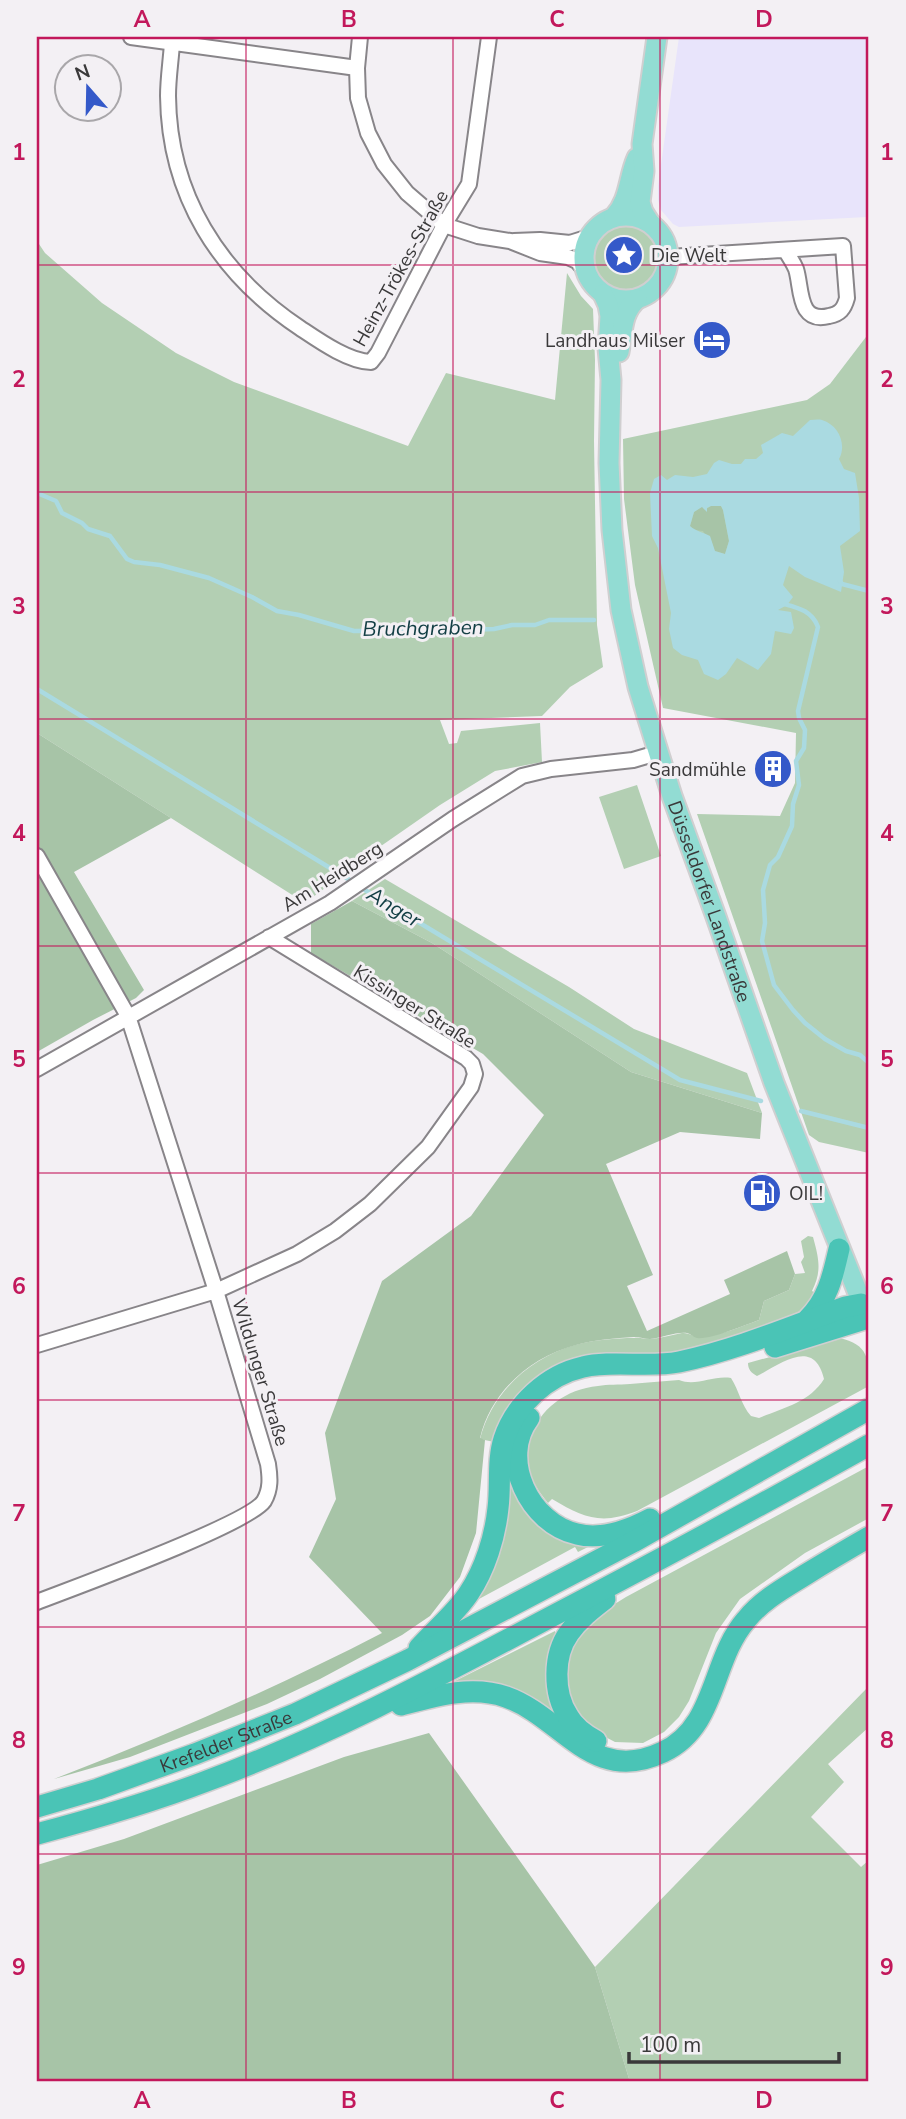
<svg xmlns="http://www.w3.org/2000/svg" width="906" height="2119" font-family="'Nunito Sans',sans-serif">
<rect width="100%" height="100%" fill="#f3f0f4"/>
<path fill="#e8e4fb" d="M679 37H868L869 185 866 189 867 217 679 227 673 224 661 210 658 200V186Z"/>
<path fill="#b3cfb3" d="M592 258a34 34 0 1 1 68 0a34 34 0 1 1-68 0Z
M37 241 45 253 102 303 176 353 234 382 408 446 446 373 555 400 567 273 581 296 593 309 595 360 594 441 597 625 603 667 570 687 542 716 440 720 449 744 457 743 461 731 540 723 542 762 495 771 440 805 381 846 305 903 37 733Z
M869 333V1153L819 1142 809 1135 697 814 780 816 795 783 796 733 663 708 635 585 624 499 623 439 807 400 830 384Z
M637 785 661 856 624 869 599 797Z
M385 879 569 987 634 1029 747 1073 762 1113 631 1072 432 943 352 901Z
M808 1236 813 1237C819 1259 822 1271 812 1291L819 1295 806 1312 771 1331 528 1385 504 1414 494 1442 480 1439C492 1392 530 1358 575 1345 593 1340 616 1338 634 1338 639 1337 645 1339 650 1339 661 1338 671 1335 682 1333 689 1332 694 1338 702 1337 721 1335 740 1327 759 1320L764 1301 789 1290 795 1274 805 1273 801 1262 804 1257 801 1241Z
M839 1338C869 1344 869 1360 869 1386L637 1511C601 1525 584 1518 552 1499L548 1503C532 1484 522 1464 530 1439 539 1409 566 1389 598 1386 608 1384 619 1385 630 1384 646 1383 662 1381 679 1380 696 1387 713 1375 731 1378 739 1390 741 1405 751 1416L759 1418C783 1408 810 1402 824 1379 814 1337 781 1364 757 1376 751 1373 748 1369 748 1363Z
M504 1464 522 1505 543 1530 573 1544H594L578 1552 575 1547 466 1606Z
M869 1466V1518L805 1553 740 1599 716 1633 689 1701 679 1717 664 1732 643 1743 615 1742 594 1731 570 1705 565 1667 572 1647 582 1631 597 1615 626 1597Z
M555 1631 566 1726 492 1688 453 1682Z
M868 1687 869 1727 828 1764 844 1782 811 1817 861 1867 869 1860V2082H630L595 1967Z"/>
<path fill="#a7c4a7" d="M712 505 721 506 723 510 729 541 725 554 714 551 703 531 694 530 690 526 694 512 702 506 705 510Z
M37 733 171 818 74 872 144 990 136 998 93 1020 37 1052Z
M352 901 432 943 631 1072 762 1113 760 1139 680 1132 606 1164 653 1275 627 1286 647 1331 730 1294 724 1280 787 1251 795 1274 789 1290 764 1301 759 1320C745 1325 710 1340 697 1338 693 1337 691 1334 687 1333 679 1331 660 1338 650 1339 645 1339 640 1337 634 1337 616 1338 593 1340 576 1345 530 1357 491 1392 480 1438L485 1440 476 1533 460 1577 430 1616 402 1635 320 1679 267 1704 130 1757 54 1779C165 1736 276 1688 382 1633L309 1557 336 1499 325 1433 382 1281 471 1216 544 1115 483 1054 311 953V924Z
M429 1733 595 1967 630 2082H37V1865L124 1839 344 1757Z"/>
<path fill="#aadae1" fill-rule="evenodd" d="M810 420C814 420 818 419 822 420 839 425 847 445 839 459L844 469 855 473 859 498 860 531 840 546 844 572 841 592 805 577 789 566 783 585 793 597 787 605 778 610 791 612 794 628 791 634 775 631 771 654 758 670 737 658 726 674 718 680 704 674 698 660 682 655 673 648 669 629 671 613 658 548 652 536 650 493 654 479 661 475 667 480 675 475 693 477 707 474 714 463 719 460 732 464H741L745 459H756L763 453 761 445 782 433 793 436ZM711 506H721L723 510 729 541 725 554 715 551 710 536C703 532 695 531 690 526L694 512 702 507 707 512V508Z"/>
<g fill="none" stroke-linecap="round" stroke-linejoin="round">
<path stroke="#aadae1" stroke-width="4.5" d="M37 493 56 501 62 513 82 523 88 529 110 536 127 559 134 562 160 565 209 578 252 597 277 611 299 615 354 631 467 630 494 629 512 625H535L549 620H594
M840 581 842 584 869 591
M784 604C799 608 812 611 818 627L798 711 799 718 805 730 804 748 796 761 799 785 793 804 792 826 778 857 770 865 763 890 765 923 762 941 774 985 793 1010 805 1023 825 1039 846 1051 860 1055 869 1063
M37 689 353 882
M360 887 680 1080 761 1101
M801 1111 869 1128"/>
<defs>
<path id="minor" d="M131 37 357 68
M360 37 357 68 358 98 368 133 384 164 407 193 444 225 478 236 510 241 540 253 568 257 577 261 584 269
M172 43C171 60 168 78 168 96 169 195 219 274 300 328 318 340 349 362 371 362L378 353 444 225 469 184 489 37
M514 241 540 240 570 243 589 237
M669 257 843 246 847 298C844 309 840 314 829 316 797 324 802 287 796 269 793 262 789 256 785 250
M37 856 128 1016 216 1291 268 1464C270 1477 271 1489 264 1501 249 1524 73 1588 37 1602
M37 1069 330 903 453 819 522 776 551 769 633 760 657 753
M37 1345 216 1291 297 1254 335 1231 370 1204 428 1147 471 1087 475 1074 472 1064 466 1058 269 937"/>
<g id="major">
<circle cx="626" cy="258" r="42"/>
<path d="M614 217C630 200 628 178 637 158"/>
<path d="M650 223 643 212 640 202 644 171 642 144 657 37"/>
<path id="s1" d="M603 294 608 305 610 316 608 348 611 380 609 463 612 530 621 610 638 687 672 796 715 914 774 1083 868 1318"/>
<path d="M619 352C623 332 621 313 637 299"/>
</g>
<g id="highway">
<path d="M808 1319C828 1300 833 1275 839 1249"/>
<path d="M775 1347 868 1318"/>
<path d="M529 1418C498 1459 530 1524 577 1534 601 1540 629 1530 650 1519"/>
<path d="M419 1648C435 1630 456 1613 469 1593 485 1569 495 1537 498 1508 501 1485 497 1461 504 1439 515 1405 547 1375 583 1367 611 1360 650 1368 679 1362 736 1350 790 1327 845 1307L861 1304"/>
<path d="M401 1705C435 1696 472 1685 506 1697 563 1717 592 1786 663 1752 717 1727 711 1660 746 1620 762 1600 784 1588 805 1575 826 1562 848 1549 869 1537"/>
<path d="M596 1741C585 1735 574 1727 568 1716 553 1693 553 1655 569 1633 579 1619 592 1609 605 1599"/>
<path id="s2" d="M37 1807 98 1789 195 1754 295 1714 408 1660 633 1542 869 1409"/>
<path d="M37 1834C93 1819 149 1803 204 1782 321 1739 432 1680 543 1621 652 1564 761 1505 869 1445"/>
</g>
</defs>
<use href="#minor" stroke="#888589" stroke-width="18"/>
<use href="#major" stroke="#d0cfd0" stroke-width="23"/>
<use href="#highway" stroke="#d0cfd0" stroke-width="24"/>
<use href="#minor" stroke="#fff" stroke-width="14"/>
<use href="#major" stroke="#92dcd3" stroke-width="19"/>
<use href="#highway" stroke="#4ac4b6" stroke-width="21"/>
</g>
<path fill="none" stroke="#c2185b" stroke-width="2" stroke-opacity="0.55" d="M246 37V2082M453 37V2082M660 37V2082M37 265H869M37 492H869M37 719H869M37 946H869M37 1173H869M37 1400H869M37 1627H869M37 1854H869"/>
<defs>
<symbol id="sight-disc" viewBox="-11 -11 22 22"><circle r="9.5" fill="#3459c9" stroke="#f3f0f4"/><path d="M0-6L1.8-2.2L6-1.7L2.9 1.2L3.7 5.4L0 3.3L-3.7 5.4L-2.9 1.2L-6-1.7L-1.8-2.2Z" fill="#fff"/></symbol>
<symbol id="hotel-disc" viewBox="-11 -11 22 22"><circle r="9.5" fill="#3459c9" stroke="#f3f0f4"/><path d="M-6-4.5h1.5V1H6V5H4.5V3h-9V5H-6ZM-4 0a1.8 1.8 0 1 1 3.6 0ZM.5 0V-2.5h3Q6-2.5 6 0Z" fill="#fff"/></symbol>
<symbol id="building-disc" viewBox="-11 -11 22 22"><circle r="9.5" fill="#3459c9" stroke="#f3f0f4"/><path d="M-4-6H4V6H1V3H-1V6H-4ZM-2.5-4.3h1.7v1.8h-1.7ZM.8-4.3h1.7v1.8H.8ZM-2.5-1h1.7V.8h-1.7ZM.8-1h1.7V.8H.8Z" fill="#fff"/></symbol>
<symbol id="fuel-disc" viewBox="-11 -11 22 22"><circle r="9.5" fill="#3459c9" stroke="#f3f0f4"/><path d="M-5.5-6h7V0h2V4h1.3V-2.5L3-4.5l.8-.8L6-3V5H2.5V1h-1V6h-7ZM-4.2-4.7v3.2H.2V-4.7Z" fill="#fff"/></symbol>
</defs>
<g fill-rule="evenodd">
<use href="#sight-disc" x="602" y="233" width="44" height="44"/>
<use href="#hotel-disc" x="690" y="318" width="44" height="44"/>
<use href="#building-disc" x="751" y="747" width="44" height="44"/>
<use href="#fuel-disc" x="740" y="1171" width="44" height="44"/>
</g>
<g text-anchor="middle" stroke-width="6" stroke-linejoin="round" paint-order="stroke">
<g font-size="19" fill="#3a393a" stroke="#f3f0f4" text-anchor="start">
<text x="651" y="262">Die Welt</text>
<text x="685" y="347" text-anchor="end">Landhaus Milser</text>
<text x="746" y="776" text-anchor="end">Sandmühle</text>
<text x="789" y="1200">OIL!</text>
</g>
<g font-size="19" fill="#3a393a" stroke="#f3f0f4">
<text transform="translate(400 268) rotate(-61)" y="7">Heinz-Trökes-Straße</text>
<text transform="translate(332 876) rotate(-32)" y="7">Am Heidberg</text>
<text dy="7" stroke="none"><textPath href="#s1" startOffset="623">Düsseldorfer Landstraße</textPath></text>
<text transform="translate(415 1006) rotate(32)" y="7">Kissinger Straße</text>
<text transform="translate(261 1372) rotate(73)" y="7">Wildunger Straße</text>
<text dy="7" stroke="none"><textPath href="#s2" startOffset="200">Krefelder Straße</textPath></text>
</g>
<g font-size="21" font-style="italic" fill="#123e44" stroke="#f3f0f4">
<text transform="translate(423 628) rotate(-1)" y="7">Bruchgraben</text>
<text transform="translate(394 907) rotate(31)" y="7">Anger</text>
</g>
</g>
<rect width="906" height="2119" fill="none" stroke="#f3f0f4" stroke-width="77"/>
<g transform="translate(88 88) rotate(340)"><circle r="33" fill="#f3f0f4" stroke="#a9a7aa" stroke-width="2"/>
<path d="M0-5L12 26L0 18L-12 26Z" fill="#3459c9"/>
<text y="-10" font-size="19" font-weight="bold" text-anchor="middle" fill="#3a393a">N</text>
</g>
<path d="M629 2052v10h210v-10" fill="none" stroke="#3a393a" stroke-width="3.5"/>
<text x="640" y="2052" font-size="21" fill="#3a393a" stroke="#f3f0f4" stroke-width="5" paint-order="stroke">100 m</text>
<rect x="38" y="38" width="829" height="2042" fill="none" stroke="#c2185b" stroke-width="2.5"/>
<g font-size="23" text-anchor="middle" font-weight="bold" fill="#c2185b">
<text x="142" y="27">A</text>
<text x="349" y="27">B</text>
<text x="557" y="27">C</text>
<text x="764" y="27">D</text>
<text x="19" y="160">1</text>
<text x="887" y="160">1</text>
<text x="19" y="387">2</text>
<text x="887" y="387">2</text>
<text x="19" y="614">3</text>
<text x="887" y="614">3</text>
<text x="19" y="841">4</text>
<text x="887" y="841">4</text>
<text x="19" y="1067">5</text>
<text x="887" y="1067">5</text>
<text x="19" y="1294">6</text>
<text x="887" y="1294">6</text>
<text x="19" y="1521">7</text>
<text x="887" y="1521">7</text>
<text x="19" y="1748">8</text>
<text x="887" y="1748">8</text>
<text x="19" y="1975">9</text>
<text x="887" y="1975">9</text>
<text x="142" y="2108">A</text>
<text x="349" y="2108">B</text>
<text x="557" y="2108">C</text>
<text x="764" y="2108">D</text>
</g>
</svg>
